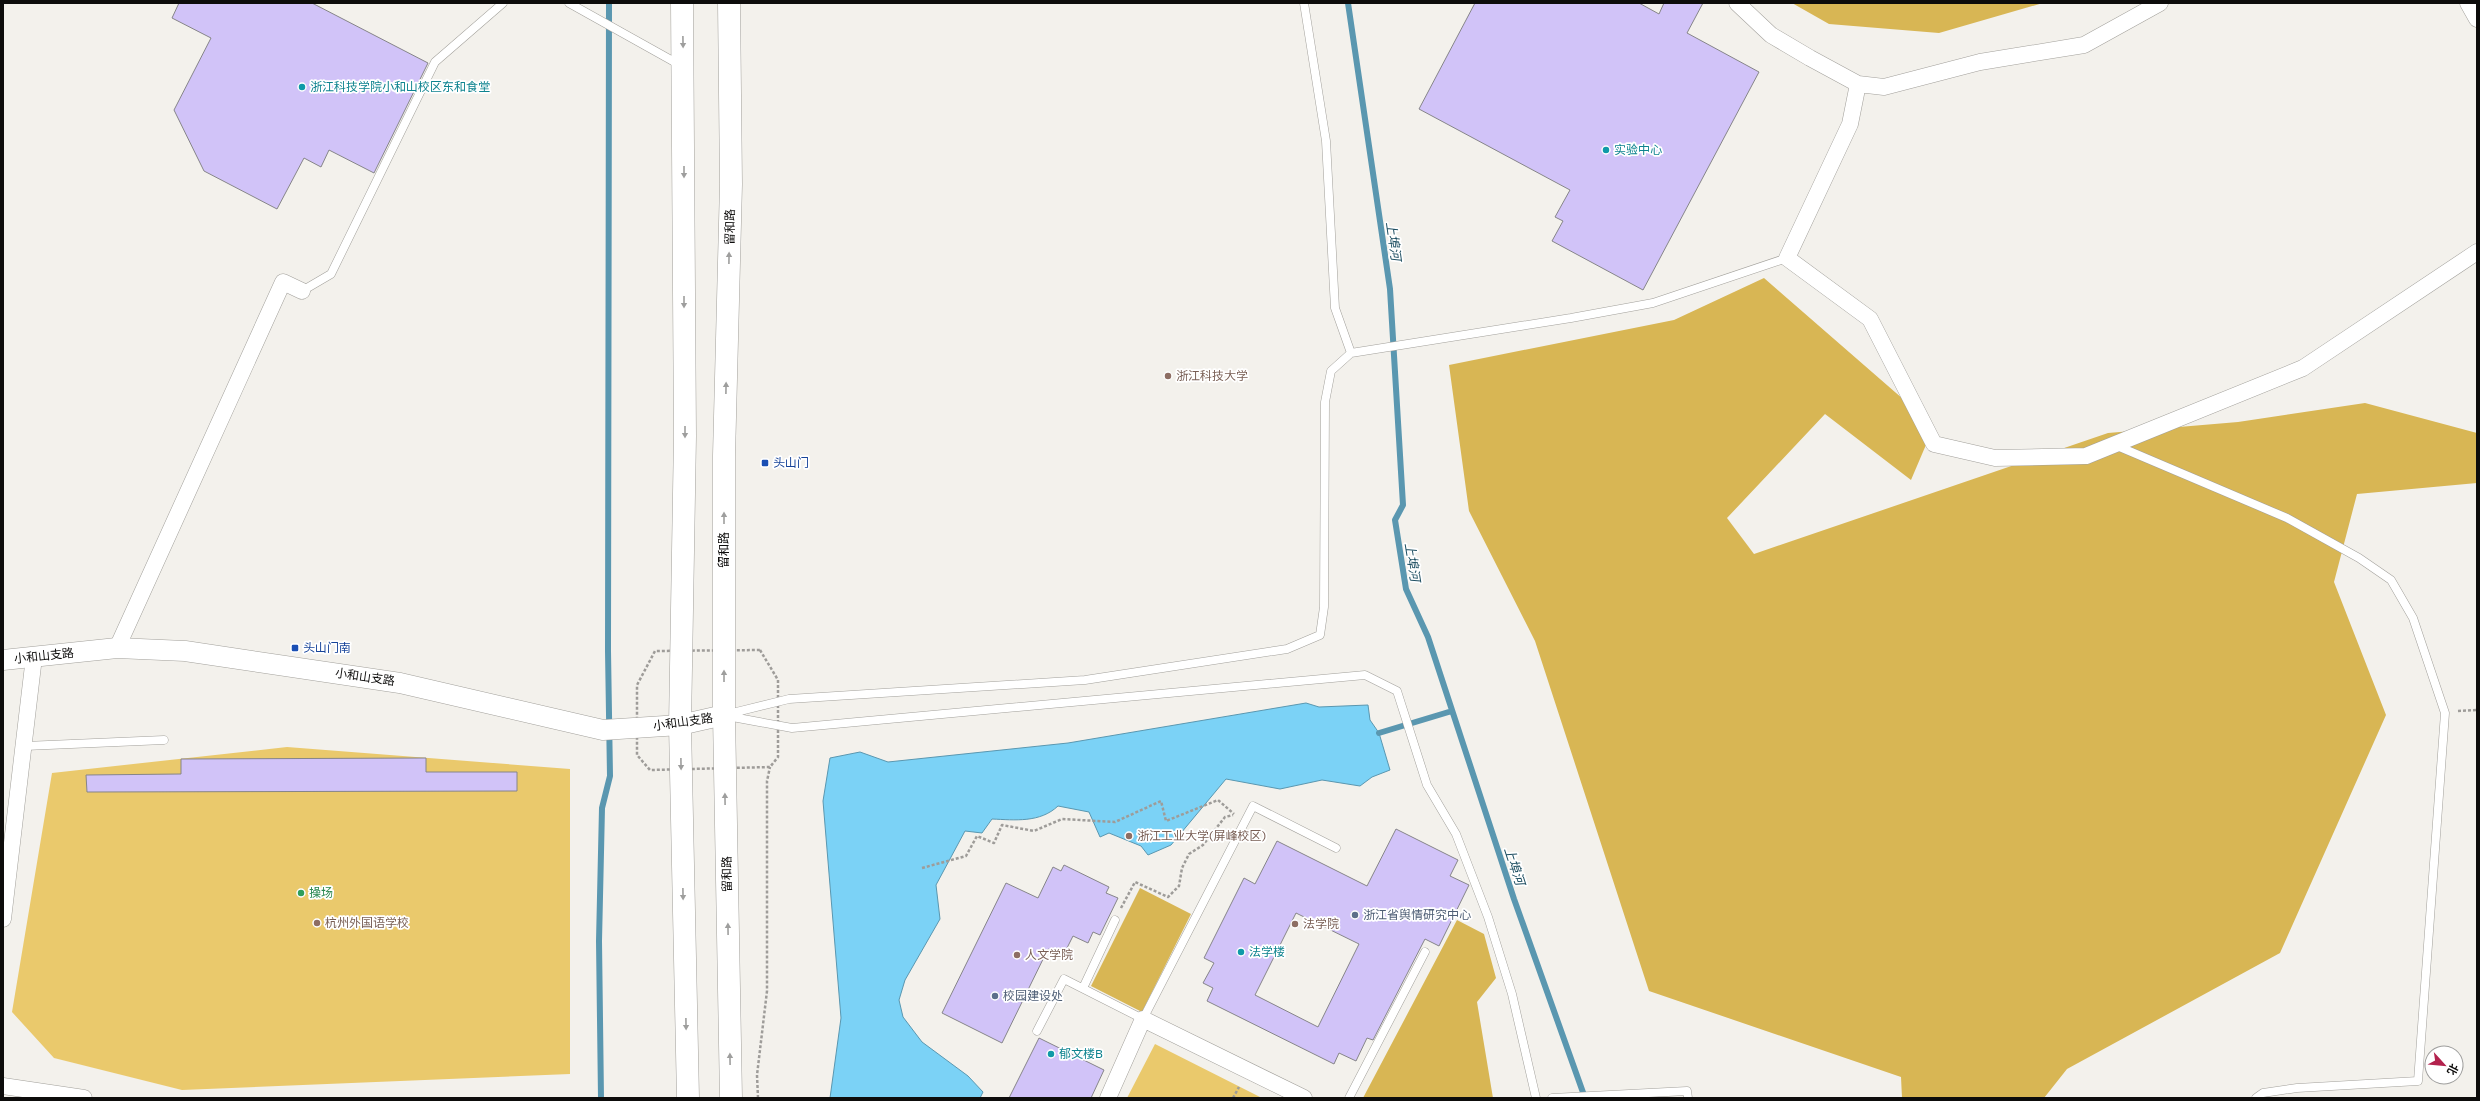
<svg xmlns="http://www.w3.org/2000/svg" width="2480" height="1101" font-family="Commissioner,'Noto Sans SC',sans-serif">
<rect width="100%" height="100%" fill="#f3f1ec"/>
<path fill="#eac96c" d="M287 747 570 769V1074L182 1090 54 1058 12 1012 52 773Z
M1155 1044 1262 1098H1127Z"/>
<path fill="#d8b654" d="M1792 3H2043L1939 33 1829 24Z
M1764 278 1934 426 1911 480 1825 414 1727 518 1754 554 2108 433 2238 422 2365 403 2477 433V483L2357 494 2334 582 2386 715 2280 953 2067 1069 2044 1098H1902L1901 1077 1649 991 1535 641 1469 511 1449 365 1674 320Z
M1140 888 1191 914 1142 1012 1091 986Z
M1457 920 1484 934 1496 978 1477 1002 1493 1098H1363Z"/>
<path fill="#7bd2f6" stroke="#5a97b0" d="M1306 703 1319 707 1368 705 1370 720 1379 733 1390 770 1372 777 1360 786 1322 780 1280 789 1226 779 1171 845 1148 855 1141 846 1109 833 1100 837 1089 812 1058 806C1040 823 1015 820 992 819L982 833 965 831 936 885 940 919 905 980 899 1000 903 1017 922 1042 968 1076 983 1092 980 1098H830L841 1018 823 801 830 758 860 752 888 762 1068 743Z"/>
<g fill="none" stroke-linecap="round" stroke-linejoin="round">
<path stroke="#5a97b0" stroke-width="6" d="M1348 3 1390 289 1403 505 1395 520 1406 589 1428 637 1514 899 1585 1098
M1379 733 1452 711
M601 1098 599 941 602 808 610 776 608 651 609 3"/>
</g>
<path fill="#d1c3f8" stroke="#868589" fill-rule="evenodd" d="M179 3H312L428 63 374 173 329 150 321 167 304 158 277 209 204 171 174 110 211 38 172 18Z
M1475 3H1639L1659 14 1664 3H1703L1687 33 1759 72 1643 290 1552 241 1563 221 1555 217 1570 190 1419 109Z
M426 758V772H517V791L87 792 86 775 181 774V759Z
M1396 829 1458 860 1450 876 1469 885 1439 946 1425 939 1373 1040 1367 1038 1356 1061 1339 1053 1334 1064 1207 1001 1213 988 1203 983 1214 963 1204 958 1244 878 1255 884 1277 841 1367 886ZM1296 913 1359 944 1318 1027 1255 995Z
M1064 865 1109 887 1106 893 1118 898 1100 935 1093 932 1088 943 1073 936 1063 956 1048 949 1002 1043 942 1013 1006 883 1038 898 1053 867 1061 871Z
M1039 1038 1104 1070 1091 1098H1009Z"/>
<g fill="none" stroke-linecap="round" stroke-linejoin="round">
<defs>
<path id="service" d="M569 3 680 65
M1304 3 1326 141 1335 308 1351 353
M302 291 331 274 435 62 503 3
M2115 445 2287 518 2359 558 2391 580 2413 618 2445 713 2418 1081 2297 1088 2263 1093 2256 1098
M724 715 789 699 1085 680 1287 649 1320 635 1324 607 1325 402 1331 371 1351 353 1571 318 1653 303 1787 258
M727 716 792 728 1365 675 1397 691 1427 785 1456 834 1488 917 1512 994 1536 1098
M25 746 164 740
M1083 988 1115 920
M1037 1031 1064 979 1143 1019 1253 806 1336 848
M1349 1098 1425 952
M1552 1098 1687 1091 1688 1098"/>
<path id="minor" d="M1737 3 1771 35 1810 58 1858 84 1884 87 1980 62 2084 45 2160 3
M2468 3 2477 19
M1858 84 1850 124 1787 258 1870 319 1934 444 1995 458 2086 456 2303 368 2477 252
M117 648 283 282 302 291
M3 919 34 657
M3 1086 84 1098
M1108 1098 1143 1019 1304 1098"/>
<path id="tertiary" d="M3 660 117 648 185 651 400 683 603 730 680 725 724 715"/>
<path id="secondary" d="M682 3 685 436 680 725 688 1098
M729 3 731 184 724 456V715L731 1098"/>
</defs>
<use href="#service" stroke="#a2a09b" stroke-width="9"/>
<use href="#minor" stroke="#a2a09b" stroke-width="17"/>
<use href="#tertiary" stroke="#a2a09b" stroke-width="21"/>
<use href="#secondary" stroke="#a2a09b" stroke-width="23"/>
<path stroke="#9e9c99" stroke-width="2.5" stroke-dasharray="3 2" stroke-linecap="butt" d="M760 650 778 680V757L770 767 650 770 637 755V685L655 651Z
M2458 711 2477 710
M922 868 966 856 977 836 994 843 1002 825 1034 831 1062 819 1115 822 1161 801 1166 821 1218 800 1234 814
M1121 908 1135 882 1168 897 1179 886 1182 868 1189 854 1203 845 1225 817 1233 815
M758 1098 757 1075 767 991V781L770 767
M1233 1098 1239 1087"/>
<use href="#service" stroke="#fff" stroke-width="8"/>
<use href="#minor" stroke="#fff" stroke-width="16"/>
<use href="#tertiary" stroke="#fff" stroke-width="20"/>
<use href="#secondary" stroke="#fff" stroke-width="22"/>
</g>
<defs><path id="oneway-solid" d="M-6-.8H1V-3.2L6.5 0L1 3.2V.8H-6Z"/></defs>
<g fill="#9e9e9d">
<use href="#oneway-solid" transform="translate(683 42) rotate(89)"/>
<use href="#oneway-solid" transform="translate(684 172) rotate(90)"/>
<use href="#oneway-solid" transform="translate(729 258) rotate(-89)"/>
<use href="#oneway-solid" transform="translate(684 302) rotate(90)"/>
<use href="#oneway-solid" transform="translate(726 388) rotate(-89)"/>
<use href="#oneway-solid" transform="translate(685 432) rotate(90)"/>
<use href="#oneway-solid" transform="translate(724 518) rotate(-90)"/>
<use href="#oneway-solid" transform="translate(724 676) rotate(-90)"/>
<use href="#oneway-solid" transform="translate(681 764) rotate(89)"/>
<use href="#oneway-solid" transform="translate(725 799) rotate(-91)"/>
<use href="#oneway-solid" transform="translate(683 894) rotate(89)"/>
<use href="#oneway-solid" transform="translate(728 929) rotate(-91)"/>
<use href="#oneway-solid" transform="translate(686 1024) rotate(89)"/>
<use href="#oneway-solid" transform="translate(730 1059) rotate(-91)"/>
</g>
<g fill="#0f9aa8" stroke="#fff" stroke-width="1.5">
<circle cx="302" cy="87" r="4"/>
<circle cx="1606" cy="150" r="4"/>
<circle cx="1241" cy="952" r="4"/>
<circle cx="1051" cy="1054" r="4"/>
</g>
<g fill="#8d6e63" stroke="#fff" stroke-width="1.5">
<circle cx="1168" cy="376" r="4"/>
<circle cx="1129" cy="836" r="4"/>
<circle cx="317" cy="923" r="4"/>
<circle cx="1295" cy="924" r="4"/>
<circle cx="1017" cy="955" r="4"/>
</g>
<g fill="#1a4fb4" stroke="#fff" stroke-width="1.5">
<rect x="761" y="459" width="8" height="8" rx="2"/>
<rect x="291" y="644" width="8" height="8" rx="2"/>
</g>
<circle fill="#2e9e5b" stroke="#fff" stroke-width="1.5" cx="301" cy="893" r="4"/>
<g fill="#5c6f8a" stroke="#fff" stroke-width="1.5">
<circle cx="1355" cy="915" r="4"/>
<circle cx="995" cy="996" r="4"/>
</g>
<g text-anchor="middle" stroke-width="3.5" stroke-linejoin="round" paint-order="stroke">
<g font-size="12" fill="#0d838f" stroke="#fff" text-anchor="start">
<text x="310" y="91">浙江科技学院小和山校区东和食堂</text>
<text x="1614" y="154">实验中心</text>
<text x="1249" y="956">法学楼</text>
<text x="1059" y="1058">郁文楼B</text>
</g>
<g font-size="12" fill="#0d0c0b" stroke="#fff">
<text transform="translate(730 227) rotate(-89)" y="4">留和路</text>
<text transform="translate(724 550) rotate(-90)" y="4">留和路</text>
<text transform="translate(44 656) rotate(-6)" y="4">小和山支路</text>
<text transform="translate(365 677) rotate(8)" y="4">小和山支路</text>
<text transform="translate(683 722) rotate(-8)" y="4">小和山支路</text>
<text transform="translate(727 874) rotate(-91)" y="4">留和路</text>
</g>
<g font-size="12" fill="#785e54" stroke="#fff" text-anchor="start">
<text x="1176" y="380">浙江科技大学</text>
<text x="1137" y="840">浙江工业大学(屏峰校区)</text>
<text x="325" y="927">杭州外国语学校</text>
<text x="1303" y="928">法学院</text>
<text x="1025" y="959">人文学院</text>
</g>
<g font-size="12" fill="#164399" stroke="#fff" text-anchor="start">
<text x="773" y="467">头山门</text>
<text x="303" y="652">头山门南</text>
</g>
<g font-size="12" fill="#27864d" stroke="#fff" text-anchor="start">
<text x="309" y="897">操场</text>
</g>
<g font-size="12" fill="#4e5e75" stroke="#fff" text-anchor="start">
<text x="1363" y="919">浙江省舆情研究中心</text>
<text x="1003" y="1000">校园建设处</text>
</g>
<g font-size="13" font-style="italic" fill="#1d4e61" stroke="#fff">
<text transform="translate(1394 241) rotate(82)" y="5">上埠河</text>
<text transform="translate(1413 562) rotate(81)" y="5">上埠河</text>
<text transform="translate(1515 866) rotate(72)" y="5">上埠河</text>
</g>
</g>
<rect width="2480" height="1101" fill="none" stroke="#0d0c0b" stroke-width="8"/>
<g transform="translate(2444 1065) rotate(117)"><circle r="19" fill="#ffffff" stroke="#9e9e9d"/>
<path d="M0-3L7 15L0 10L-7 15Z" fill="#b3224d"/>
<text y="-6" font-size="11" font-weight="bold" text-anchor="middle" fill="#0d0c0b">北</text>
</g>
</svg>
